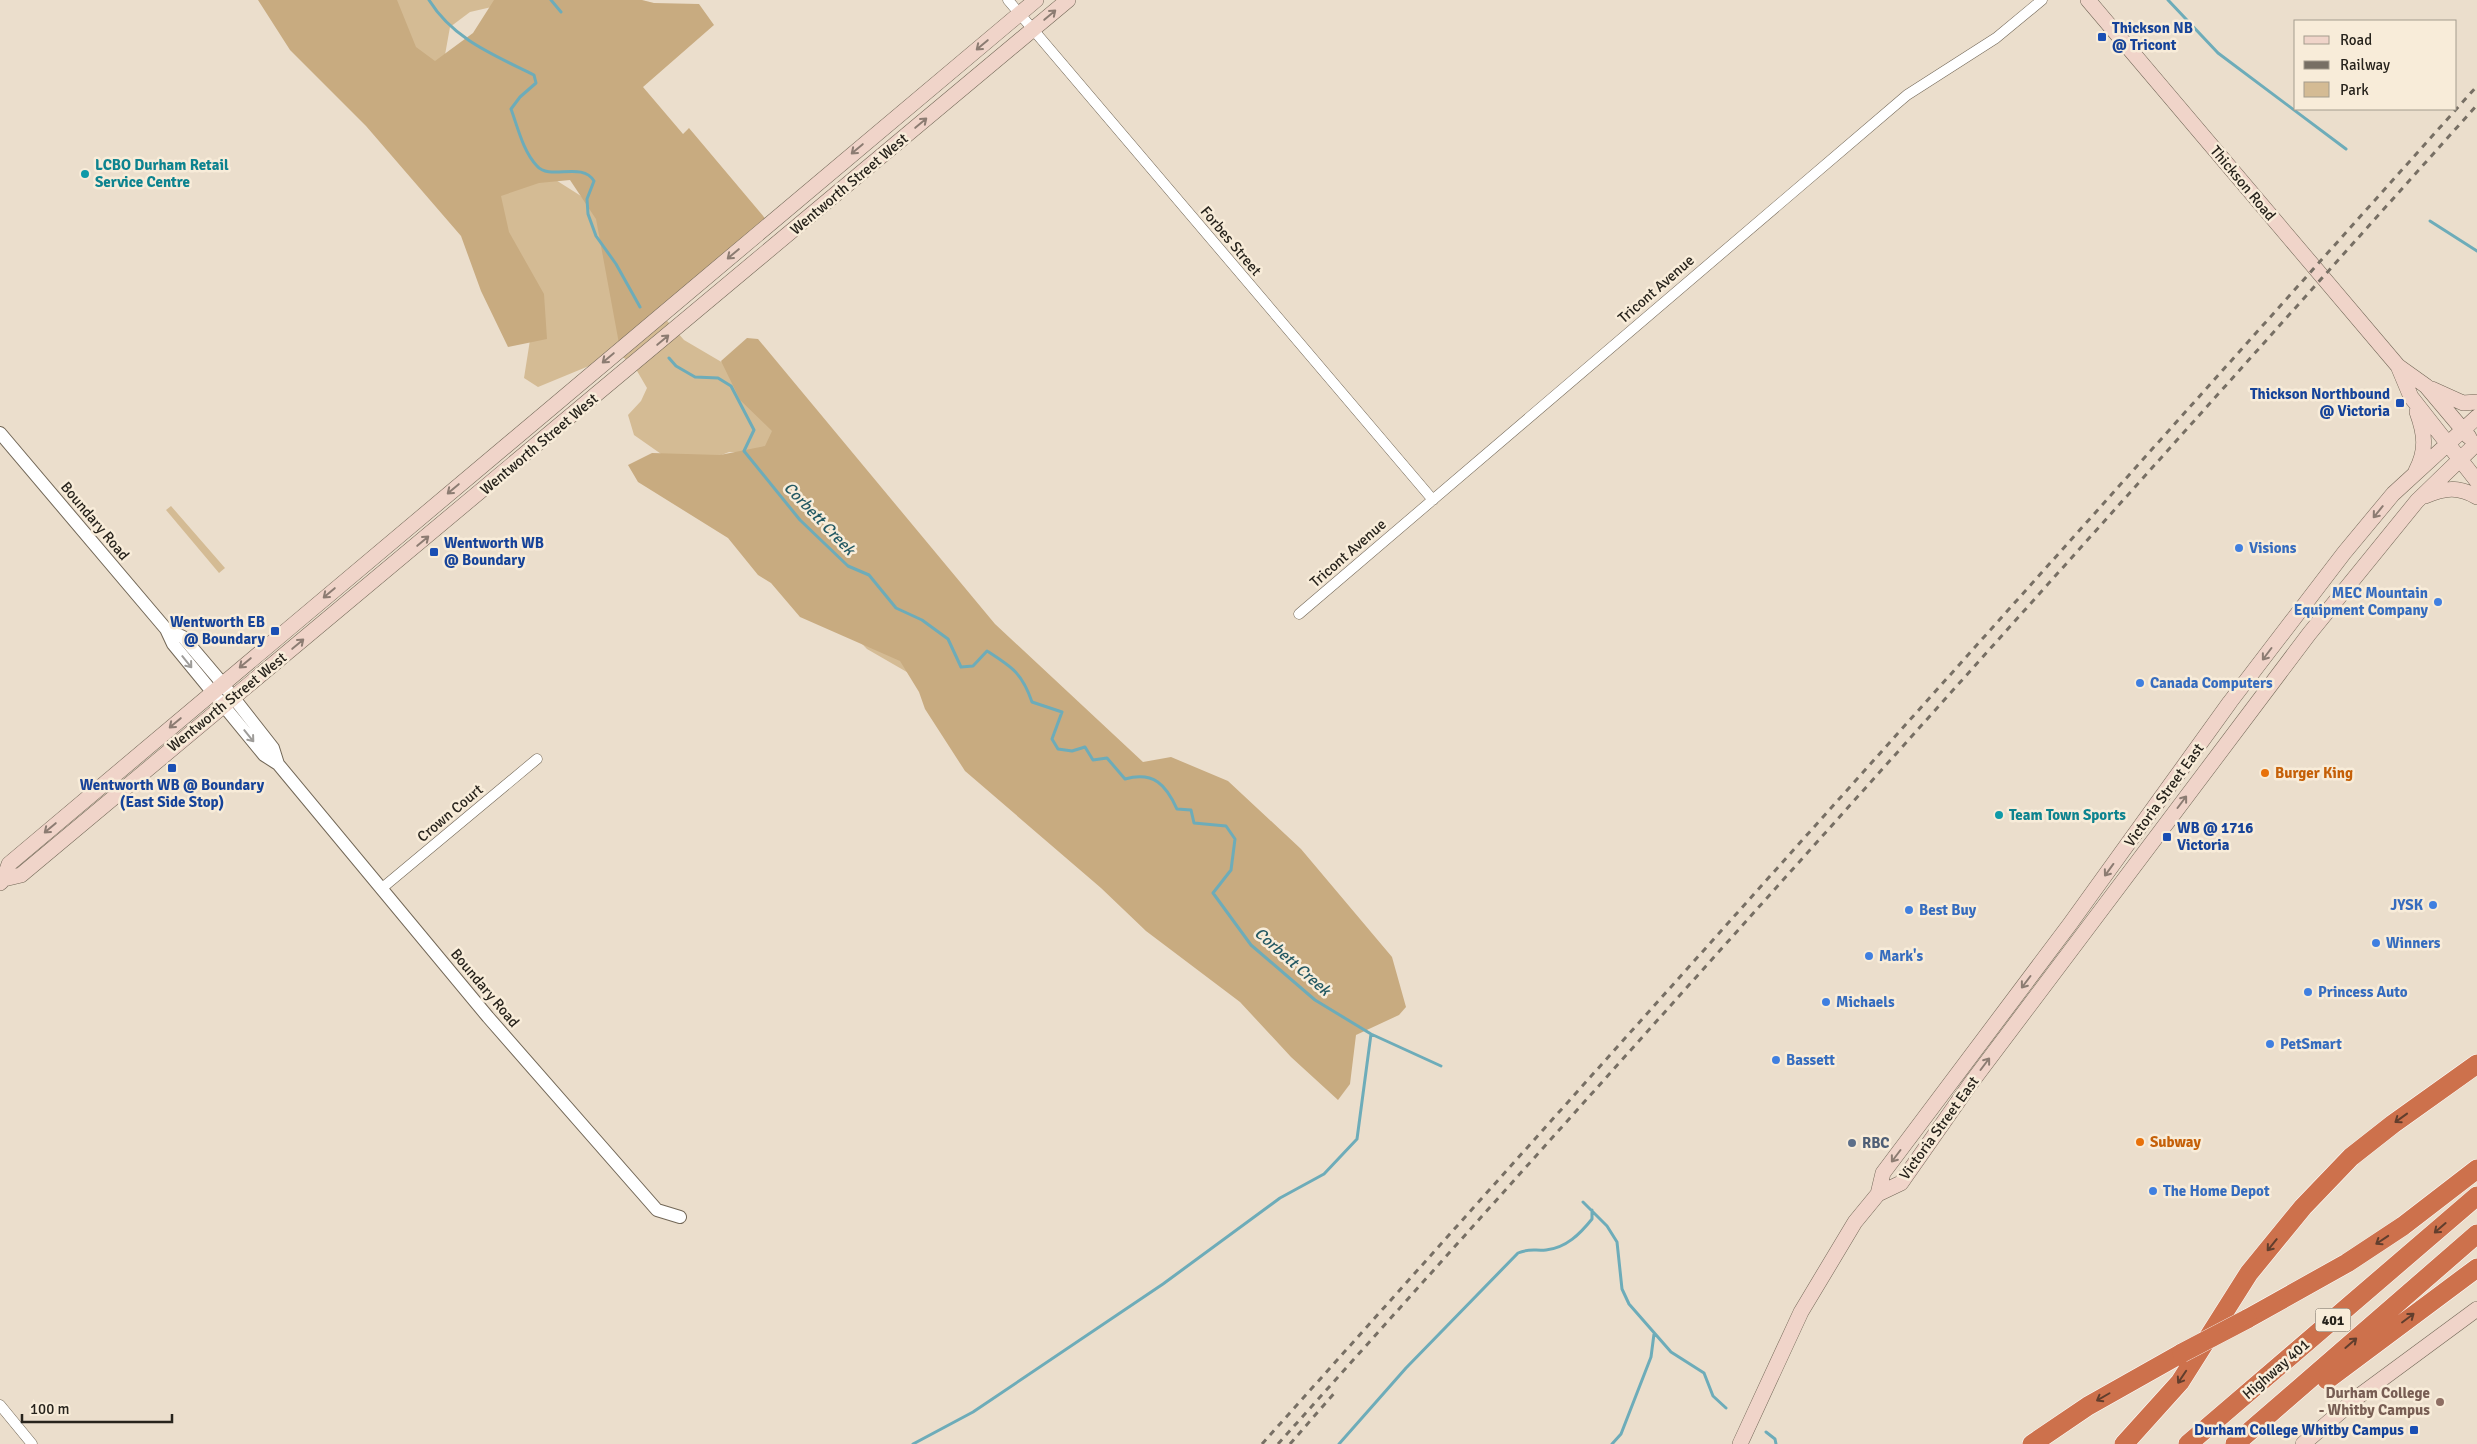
<svg xmlns="http://www.w3.org/2000/svg" width="2477" height="1444" font-family="Signika,sans-serif">
<rect width="100%" height="100%" fill="#ebdecc"/>
<path fill="#d4bb94" d="M382 0H522L470 12 450 27 434 116Z
M551 177 581 196 618 234 654 306 684 340 764 387 912 675 867 649 806 587 747 452H729L684 470 634 435 628 415 641 401 647 388 633 364 618 354 538 387 524 378 530 340 490 191Z
M171 506 225 568 219 573 166 510Z"/>
<path fill="#c8ab80" d="M258 0H397L416 47 435 61 473 33 494 0H642L654 3 699 4 714 25 643 87 683 134 689 128 769 223 620 349 596 219 570 180 539 183 501 196 509 232 544 294 547 339 508 347 481 291 461 236 366 126 290 50Z
M747 338 758 339 995 624 1143 762 1171 757 1228 781 1301 849 1392 957 1406 1007 1399 1015 1356 1035 1350 1084 1338 1100 1291 1057 1240 1002 1146 931 1101 888 965 771 925 709 919 692 900 661 800 617 771 583 758 575 728 538 638 482 628 465 652 453 720 455 765 446 772 431 740 400 721 361Z"/>
<g fill="none" stroke-linecap="round" stroke-linejoin="round">
<path stroke="#6dacb9" stroke-width="3" d="M429 0C453 39 494 55 534 75L536 83 520 97 511 109C518 128 523 151 537 166 550 181 582 161 594 181L587 199 588 214 596 236 616 264 640 307
M551 0 561 12
M2168 0 2218 53 2346 149
M2430 221 2477 251
M669 358 676 366 695 377 718 378 731 386 754 430 744 451 800 520 848 566 869 575 896 608 922 620 948 639 961 667 973 666 987 651C1012 667 1022 673 1032 702L1062 712 1052 739 1058 749 1072 751 1085 747 1093 760 1107 758 1125 779C1154 771 1166 785 1177 809L1191 810 1194 823 1226 826 1235 839 1231 870 1213 893 1251 945 1315 1000 1371 1034 1441 1066
M1583 1202 1607 1226 1617 1242 1622 1289 1629 1304 1671 1352 1704 1373 1713 1396 1726 1408
M1766 1432 1775 1439 1776 1444
M913 1444 973 1412 1163 1284 1280 1198 1324 1174 1357 1139 1371 1034
M1339 1444 1406 1368 1518 1253C1529 1248 1535 1251 1546 1250 1566 1248 1580 1234 1592 1219V1210
M1612 1444 1621 1434 1651 1357 1654 1334"/>
<defs>
<path id="minor" d="M1008 0 1433 500
M1299 614 1907 95 1996 38 2042 0
M381 889 537 759
M0 1405 32 1444"/>
<path id="tertiary" d="M0 433 166 629 173 644 264 755 278 764 488 1017 657 1210 680 1217
M166 629 183 637 222 683 273 748 278 764"/>
<path id="secondary" d="M2088 0 2398 366 2426 386 2469 437
M2398 366 2411 397 2477 481
M2432 389 2463 403 2477 402
M2416 471C2427 450 2425 434 2417 412
M2425 496C2445 488 2458 486 2477 497
M4 879 9 864 1036 0
M0 883 4 879 21 875 1068 0
M1878 1194 1883 1173 2070 924 2230 702 2344 553 2393 494 2477 417
M1740 1444 1801 1312 1855 1222 1878 1194 1901 1183 1971 1083 2309 634 2417 501 2477 443
M2303 1444 2359 1396 2477 1309"/>
<path id="motorway" d="M2247 1319 2347 1263 2403 1226 2477 1169
M2327 1380 2477 1268
M2032 1444 2088 1406 2182 1353
M2124 1444 2180 1382 2249 1273 2303 1207 2351 1157 2393 1124 2477 1064
M2188 1444 2477 1196
M2235 1444 2477 1234"/>
</defs>
<use href="#minor" stroke="#726757" stroke-width="11"/>
<use href="#tertiary" stroke="#726757" stroke-width="14"/>
<use href="#secondary" stroke="#726757" stroke-width="16"/>
<use href="#motorway" stroke="#fff" stroke-width="20"/>
<use href="#minor" stroke="#fff" stroke-width="10"/>
<use href="#tertiary" stroke="#fff" stroke-width="12"/>
<use href="#secondary" stroke="#f0d4c9" stroke-width="15"/>
<use href="#motorway" stroke="#cd714c" stroke-width="19"/>
<path stroke="#776f64" stroke-width="3" stroke-dasharray="6 6" stroke-linecap="butt" d="M1262 1444 2477 86
M1278 1444 2477 105
M1290 1444 1337 1390"/>
<defs>
<path id="motorway-bridge" d="M2182 1353 2247 1319"/>
</defs>
<use href="#motorway-bridge" stroke="#fff" stroke-width="20" stroke-linecap="butt"/>
<use href="#motorway-bridge" stroke="#cd714c" stroke-width="19"/>
</g>
<defs><path id="oneway-shaft" d="M-6 0H5M1.5-3L5.5 0L1.5 3" fill="none" stroke-width="1.6" stroke-linecap="round" stroke-linejoin="round" transform="scale(1.25)"/></defs>
<g stroke="#8c7c72">
<use href="#oneway-shaft" transform="translate(1050 15) rotate(-40)"/>
<use href="#oneway-shaft" transform="translate(982 45) rotate(140)"/>
<use href="#oneway-shaft" transform="translate(921 123) rotate(-40)"/>
<use href="#oneway-shaft" transform="translate(857 149) rotate(140)"/>
<use href="#oneway-shaft" transform="translate(733 254) rotate(140)"/>
<use href="#oneway-shaft" transform="translate(663 340) rotate(-40)"/>
<use href="#oneway-shaft" transform="translate(608 358) rotate(140)"/>
<use href="#oneway-shaft" transform="translate(453 489) rotate(140)"/>
<use href="#oneway-shaft" transform="translate(2378 512) rotate(129)"/>
<use href="#oneway-shaft" transform="translate(423 541) rotate(-40)"/>
<use href="#oneway-shaft" transform="translate(329 593) rotate(140)"/>
<use href="#oneway-shaft" transform="translate(298 644) rotate(-40)"/>
<use href="#oneway-shaft" transform="translate(2267 654) rotate(127)"/>
<use href="#oneway-shaft" transform="translate(245 663) rotate(140)"/>
<use href="#oneway-shaft" transform="translate(175 723) rotate(140)"/>
<use href="#oneway-shaft" transform="translate(2182 802) rotate(-53)"/>
<use href="#oneway-shaft" transform="translate(50 828) rotate(140)"/>
<use href="#oneway-shaft" transform="translate(2109 870) rotate(126)"/>
<use href="#oneway-shaft" transform="translate(2026 982) rotate(127)"/>
<use href="#oneway-shaft" transform="translate(1985 1064) rotate(-53)"/>
<use href="#oneway-shaft" transform="translate(1896 1156) rotate(127)"/>
</g>
<g stroke="#9e9c99">
<use href="#oneway-shaft" transform="translate(187 662) rotate(51)"/>
<use href="#oneway-shaft" transform="translate(249 736) rotate(51)"/>
</g>
<g stroke="#613e2d">
<use href="#oneway-shaft" transform="translate(2401 1118) rotate(144)"/>
<use href="#oneway-shaft" transform="translate(2440 1228) rotate(139)"/>
<use href="#oneway-shaft" transform="translate(2382 1240) rotate(146)"/>
<use href="#oneway-shaft" transform="translate(2272 1245) rotate(129)"/>
<use href="#oneway-shaft" transform="translate(2408 1318) rotate(-37)"/>
<use href="#oneway-shaft" transform="translate(2351 1343) rotate(-41)"/>
<use href="#oneway-shaft" transform="translate(2182 1377) rotate(124)"/>
<use href="#oneway-shaft" transform="translate(2103 1397) rotate(150)"/>
</g>
<g fill="#1a4fb4" stroke="#f8ecd9" stroke-width="2">
<rect x="2097" y="32" width="10" height="10" rx="2.5"/>
<rect x="2395" y="398" width="10" height="10" rx="2.5"/>
<rect x="429" y="547" width="10" height="10" rx="2.5"/>
<rect x="270" y="626" width="10" height="10" rx="2.5"/>
<rect x="167" y="763" width="10" height="10" rx="2.5"/>
<rect x="2162" y="832" width="10" height="10" rx="2.5"/>
<rect x="2409" y="1425" width="10" height="10" rx="2.5"/>
</g>
<g fill="#0f9aa8" stroke="#f8ecd9" stroke-width="2">
<circle cx="85" cy="174" r="5"/>
<circle cx="1999" cy="815" r="5"/>
</g>
<g fill="#3f7fe0" stroke="#f8ecd9" stroke-width="2">
<circle cx="2239" cy="548" r="5"/>
<circle cx="2438" cy="602" r="5"/>
<circle cx="2140" cy="683" r="5"/>
<circle cx="2433" cy="905" r="5"/>
<circle cx="1909" cy="910" r="5"/>
<circle cx="2376" cy="943" r="5"/>
<circle cx="1869" cy="956" r="5"/>
<circle cx="2308" cy="992" r="5"/>
<circle cx="1826" cy="1002" r="5"/>
<circle cx="2270" cy="1044" r="5"/>
<circle cx="1776" cy="1060" r="5"/>
<circle cx="2153" cy="1191" r="5"/>
</g>
<g fill="#e8710a" stroke="#f8ecd9" stroke-width="2">
<circle cx="2265" cy="773" r="5"/>
<circle cx="2140" cy="1142" r="5"/>
</g>
<circle fill="#5c6f8a" stroke="#f8ecd9" stroke-width="2" cx="1852" cy="1143" r="5"/>
<circle fill="#8d6e63" stroke="#f8ecd9" stroke-width="2" cx="2440" cy="1402" r="5"/>
<g text-anchor="middle" stroke-width="5" stroke-linejoin="round" paint-order="stroke">
<rect fill="#f8ecd9" stroke="#665f55" stroke-width="1" x="2315.5" y="1308.5" width="35" height="23" rx="4"/>
<g font-size="14" font-weight="bold" fill="#27231c">
<text x="2333" y="1325">401</text>
</g>
<g font-size="15" font-weight="bold" fill="#164399" stroke="#f8ecd9" text-anchor="start">
<text x="2112" y="33">Thickson NB<tspan x="2112" dy="17">@ Tricont</tspan></text>
<text x="2390" y="399" text-anchor="end">Thickson Northbound<tspan x="2390" dy="17">@ Victoria</tspan></text>
<text x="444" y="548">Wentworth WB<tspan x="444" dy="17">@ Boundary</tspan></text>
<text x="265" y="627" text-anchor="end">Wentworth EB<tspan x="265" dy="17">@ Boundary</tspan></text>
<text x="172" y="790" text-anchor="middle">Wentworth WB @ Boundary<tspan x="172" dy="17">(East Side Stop)</tspan></text>
<text x="2177" y="833">WB @ 1716<tspan x="2177" dy="17">Victoria</tspan></text>
<text x="2404" y="1435" text-anchor="end">Durham College Whitby Campus</text>
</g>
<g font-size="15" font-weight="bold" fill="#0d838f" stroke="#f8ecd9" text-anchor="start">
<text x="95" y="170">LCBO Durham Retail<tspan x="95" dy="17">Service Centre</tspan></text>
<text x="2009" y="820">Team Town Sports</text>
</g>
<g font-size="15" fill="#27231c" stroke="#f8ecd9">
<text transform="translate(2243 183) rotate(50)" y="5">Thickson Road</text>
<text transform="translate(849 184) rotate(-40)" y="5">Wentworth Street West</text>
<text transform="translate(1231 241) rotate(50)" y="5">Forbes Street</text>
<text transform="translate(1656 289) rotate(-41)" y="5">Tricont Avenue</text>
<text transform="translate(539 444) rotate(-40)" y="5">Wentworth Street West</text>
<text transform="translate(95 521) rotate(50)" y="5">Boundary Road</text>
<text transform="translate(1348 553) rotate(-41)" y="5">Tricont Avenue</text>
<text transform="translate(227 702) rotate(-39)" y="5">Wentworth Street West</text>
<text transform="translate(2164 795) rotate(-54)" y="5">Victoria Street East</text>
<text transform="translate(450 813) rotate(-40)" y="5">Crown Court</text>
<text transform="translate(485 988) rotate(50)" y="5">Boundary Road</text>
<text transform="translate(1939 1128) rotate(-54)" y="5">Victoria Street East</text>
<text transform="translate(2276 1369) rotate(-41)" y="5">Highway 401</text>
</g>
<g font-size="15" font-weight="bold" fill="#366cbe" stroke="#f8ecd9" text-anchor="start">
<text x="2249" y="553">Visions</text>
<text x="2428" y="598" text-anchor="end">MEC Mountain<tspan x="2428" dy="17">Equipment Company</tspan></text>
<text x="2150" y="688">Canada Computers</text>
<text x="2423" y="910" text-anchor="end">JYSK</text>
<text x="1919" y="915">Best Buy</text>
<text x="2386" y="948">Winners</text>
<text x="1879" y="961">Mark's</text>
<text x="2318" y="997">Princess Auto</text>
<text x="1836" y="1007">Michaels</text>
<text x="2280" y="1049">PetSmart</text>
<text x="1786" y="1065">Bassett</text>
<text x="2163" y="1196">The Home Depot</text>
</g>
<g font-size="15" font-weight="bold" fill="#c56008" stroke="#f8ecd9" text-anchor="start">
<text x="2275" y="778">Burger King</text>
<text x="2150" y="1147">Subway</text>
</g>
<g font-size="15" font-weight="bold" fill="#4e5e75" stroke="#f8ecd9" text-anchor="start">
<text x="1862" y="1148">RBC</text>
</g>
<g font-size="15" font-weight="bold" fill="#785e54" stroke="#f8ecd9" text-anchor="end">
<text x="2430" y="1398">Durham College<tspan x="2430" dy="17">- Whitby Campus</tspan></text>
</g>
<g font-size="16" font-style="italic" fill="#245963" stroke="#f8ecd9">
<text transform="translate(820 518) rotate(46)" y="6">Corbett Creek</text>
<text transform="translate(1293 961) rotate(41)" y="6">Corbett Creek</text>
</g>
</g>
<rect x="2294" y="20" width="162" height="90" fill="#f8ecd9" stroke="#a49c8d"/>
<rect x="2304" y="36" width="25" height="8" fill="#f0d4c9" stroke="#a49c8d"/>
<text x="2340" y="45" font-size="15" fill="#27231c">Road</text>
<rect x="2304" y="61" width="25" height="8" fill="#776f64" stroke="#a49c8d"/>
<text x="2340" y="70" font-size="15" fill="#27231c">Railway</text>
<rect x="2304" y="82" width="25" height="15" fill="#d4bb94" stroke="#a49c8d"/>
<text x="2340" y="95" font-size="15" fill="#27231c">Park</text>
<path d="M22 1414v8h150v-8" fill="none" stroke="#27231c" stroke-width="2.5"/>
<text x="30" y="1414" font-size="15" fill="#27231c" stroke="#f8ecd9" stroke-width="4" paint-order="stroke">100 m</text>
</svg>
